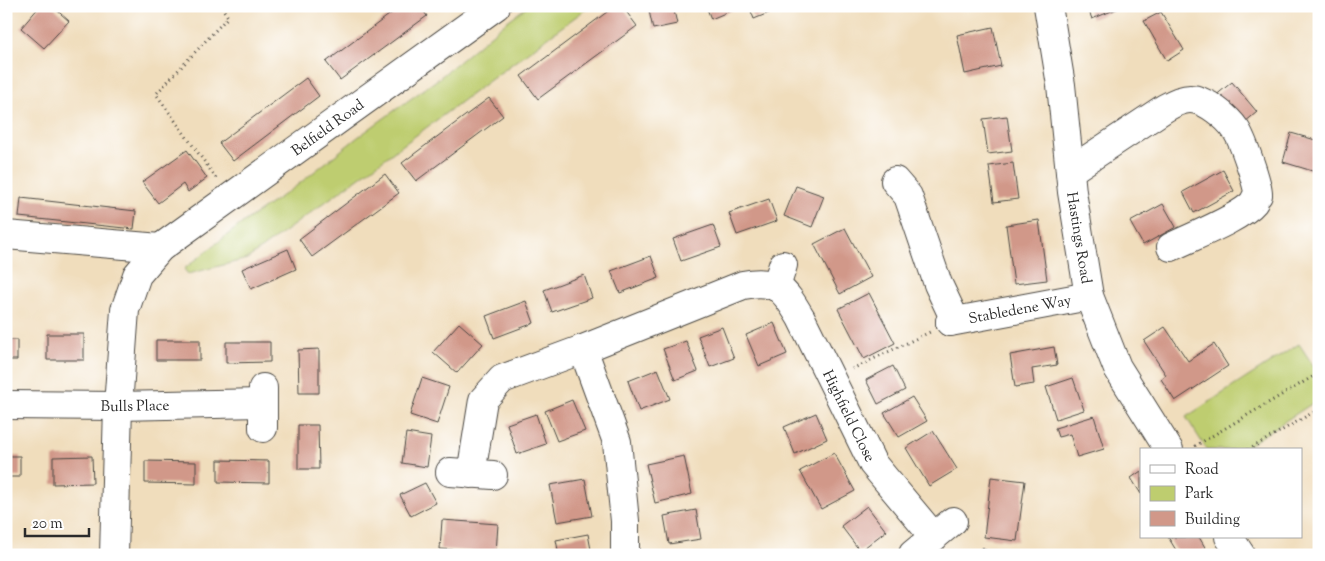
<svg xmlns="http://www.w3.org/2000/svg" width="1325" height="561" font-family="'Sorts Mill Goudy',serif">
<rect width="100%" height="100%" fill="#fff"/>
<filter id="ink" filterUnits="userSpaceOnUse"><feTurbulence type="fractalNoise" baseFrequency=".02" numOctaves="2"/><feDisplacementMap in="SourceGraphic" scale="10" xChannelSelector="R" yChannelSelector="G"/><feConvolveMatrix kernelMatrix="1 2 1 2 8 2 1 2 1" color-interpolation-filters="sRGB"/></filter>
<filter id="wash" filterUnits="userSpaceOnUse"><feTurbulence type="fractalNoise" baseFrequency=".0096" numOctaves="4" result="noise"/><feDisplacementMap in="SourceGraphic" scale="20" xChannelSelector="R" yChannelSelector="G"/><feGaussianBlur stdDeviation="1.12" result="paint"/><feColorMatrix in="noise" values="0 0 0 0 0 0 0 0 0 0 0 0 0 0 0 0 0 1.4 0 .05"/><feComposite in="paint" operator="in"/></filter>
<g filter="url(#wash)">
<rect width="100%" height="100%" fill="#f0ddbc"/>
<path fill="#becd6f" stroke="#747c4d" d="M528 6H590L368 171 247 259 188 274 184 269 245 221 295 187 358 137 438 79 506 22Z
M1299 344 1319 374V399L1241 450H1207L1186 417Z"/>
<g id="blocks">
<path fill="#d19889" d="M40 6H52L69 21 44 48 21 28Z
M401 6H420L427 16 340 80 326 62Z
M615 6H622L637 26 538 99 521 76Z
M648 6H673L677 24 653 29Z
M706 6H742L711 19Z
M749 6H769L771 12 754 19Z
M1087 6H1119V8L1092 19Z
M1161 12 1184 50 1167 61 1144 21Z
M993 27 1001 66 965 74 957 35Z
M306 78 319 96 233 161 219 143Z
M1232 82 1257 112 1239 127 1214 97Z
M489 98 503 116 416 181 402 163Z
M1007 116 1012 151 988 154 983 119Z
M1291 133 1319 141V173L1283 162Z
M187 150 207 178 188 192 183 184 158 203 142 182Z
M1013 163 1018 199 994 202 989 166Z
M1223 170 1234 191 1194 213 1183 192Z
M385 174 399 193 312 257 299 239Z
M796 186 824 196 812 227 784 216Z
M21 198 136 211 134 229 19 217Z
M769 199 777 221 737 235 729 213Z
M1163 204 1176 227 1143 245 1130 222Z
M1039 220 1047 280 1014 284 1006 225Z
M713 225 721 247 681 261 673 239Z
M845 228 871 277 840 294 814 244Z
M288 249 296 269 251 289 242 269Z
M651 256 659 278 620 293 611 271Z
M584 275 592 298 552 312 544 290Z
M869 293 895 343 864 359 838 309Z
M526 301 534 323 494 338 486 316Z
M459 323 483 344 457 373 433 352Z
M774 323 787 354 759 366 746 335Z
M722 327 734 358 710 367 698 336Z
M1165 327 1188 361 1214 344 1228 366 1175 401 1161 379 1166 375 1144 341Z
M47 334H84V360H47Z
M6 340H17V360H6Z
M156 340H200V360H156Z
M686 341 698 371 675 380 663 349Z
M226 342H270V362L226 363Z
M1054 347 1057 365 1032 369 1034 384 1015 387 1010 355Z
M319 349V393H299L298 350Z
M893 366 905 390 878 404 866 380Z
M658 369 670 399 639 411 628 381Z
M422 378 449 387 437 424 410 415Z
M1073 378 1084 410 1056 419 1046 387Z
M912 397 927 421 899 437 884 413Z
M572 400 585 431 557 441 545 411Z
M816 413 827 439 795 454 784 427Z
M536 414 546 444 517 454 507 424Z
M1094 416 1104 449 1077 457 1070 434 1058 437 1055 428Z
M298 425H318L319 469H298Z
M933 431 957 469 929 486 906 448Z
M406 433 431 437 427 467 402 463Z
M834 453 855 491 821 509 800 471Z
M6 456H20V477H6Z
M92 456 93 483 53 484V457Z
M684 456 692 494 655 503 646 464Z
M218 460 269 461V483L218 482Z
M145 461 196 462V484L145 483Z
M1141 471V494L1131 478Z
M991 477 1025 481 1017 541 984 537Z
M585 479 592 516 557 522 550 485Z
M425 483 436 503 411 516 400 495Z
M867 506 886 531 860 551 841 526Z
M696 510 701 539 669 544 664 516Z
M442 520 498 524 496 553 440 549Z
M588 534 592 555H559L556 540Z
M1168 537H1199L1206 549 1196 555H1179Z
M983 547 990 555H975Z"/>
</g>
</g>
<g filter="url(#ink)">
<use href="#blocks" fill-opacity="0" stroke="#494641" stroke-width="1"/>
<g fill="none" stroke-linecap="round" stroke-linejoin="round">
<defs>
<g id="minor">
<path id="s1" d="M1048 6 1061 85 1072 192 1089 296 1117 367 1169 450"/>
<path d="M1070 171 1165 108C1172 104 1182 99 1190 99 1206 99 1228 118 1236 130 1242 138 1259 186 1258 195 1257 195 1254 201 1254 202 1241 218 1191 237 1171 247"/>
<path d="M895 181 908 196 938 284 954 318 950 322"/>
<path id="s2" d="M6 235 160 248 496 6"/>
<path d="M776 287 783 265"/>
<path id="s3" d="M950 322 1089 296"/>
<path d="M583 349 617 442 625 521V555"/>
<path id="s4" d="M6 405 118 406 263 403"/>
<path d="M263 428V388"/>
<path d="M450 472 493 475"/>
<path id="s5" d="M471 474 483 400 502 379 583 349 743 285C778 278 785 291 801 318L873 464 934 537"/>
<path d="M1229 537 1241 555"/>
<path d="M913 554 953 521"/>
<path d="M114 555 118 406 125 310 137 275 160 248"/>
</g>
</defs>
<use href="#minor" stroke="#494641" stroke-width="30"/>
<path stroke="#494641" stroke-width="3" stroke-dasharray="1 4" stroke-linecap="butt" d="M216 178 156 94 228 17 221 6
M852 369 930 332
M1195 446 1319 373
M1248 450 1319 409"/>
<use href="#minor" stroke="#fff" stroke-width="28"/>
</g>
</g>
<g text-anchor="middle" stroke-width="5" stroke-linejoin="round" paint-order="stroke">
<g font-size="15" fill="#2b2b2b" stroke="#fff">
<text dy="5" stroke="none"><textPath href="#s2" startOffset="361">Belfield Road</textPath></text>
<text dy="5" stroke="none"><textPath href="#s1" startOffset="234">Hastings Road</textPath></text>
<text dy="5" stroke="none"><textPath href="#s3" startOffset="71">Stabledene Way</textPath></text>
<text dy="5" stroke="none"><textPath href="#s4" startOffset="129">Bulls Place</textPath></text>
<text dy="5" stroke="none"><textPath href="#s5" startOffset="545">Highfield Close</textPath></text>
</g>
</g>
<rect width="1325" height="561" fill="none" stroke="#fff" stroke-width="25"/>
<rect x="1140" y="448" width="162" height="90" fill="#ffffff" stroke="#aaaaaa"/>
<rect x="1150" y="465" width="25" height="8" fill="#ffffff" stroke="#aaaaaa"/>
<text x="1185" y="474" font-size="15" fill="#2b2b2b">Road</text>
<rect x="1150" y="486" width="25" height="15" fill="#becd6f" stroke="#aaaaaa"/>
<text x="1185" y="498" font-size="15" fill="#2b2b2b">Park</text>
<rect x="1150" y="511" width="25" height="15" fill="#d19889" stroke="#aaaaaa"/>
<text x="1185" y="524" font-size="15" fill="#2b2b2b">Building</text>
<path d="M25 528v8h64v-8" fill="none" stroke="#2b2b2b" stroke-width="2.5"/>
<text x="32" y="528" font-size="15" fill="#2b2b2b" stroke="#ffffff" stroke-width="4" paint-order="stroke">20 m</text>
</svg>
